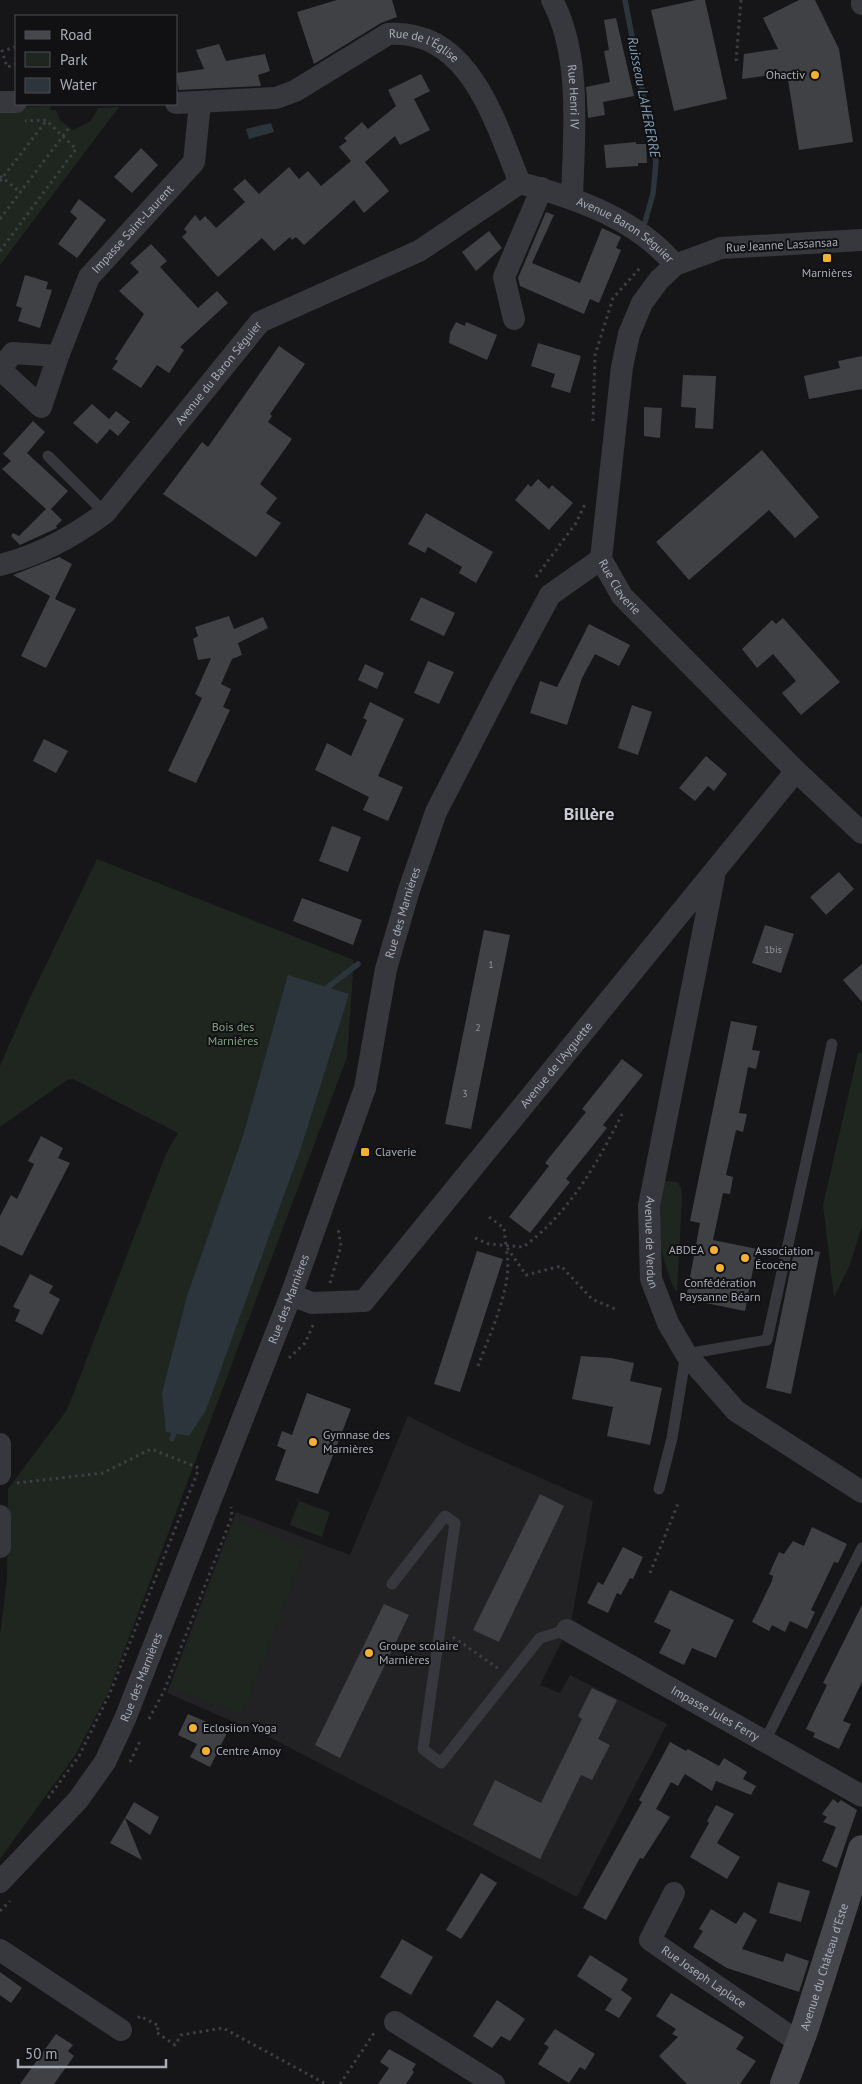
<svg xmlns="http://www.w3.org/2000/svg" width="862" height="2084" font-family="'PT Sans',sans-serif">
<rect width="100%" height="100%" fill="#161618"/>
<path fill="#222225" d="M408 1416 464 1444 593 1501 571 1623 540 1685 560 1693 570 1675 667 1724 577 1897 271 1738 167 1693 236 1512 350 1555Z"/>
<path fill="#1e261f" d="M50 106 51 110H56L60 120 73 130 91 121 98 108 119 107 0 265V108Z
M97 859 354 960 347 1057 109 1691 76 1754 0 1859V1635L7 1578 8 1489 67 1410 166 1154 178 1133 73 1079 67 1080 0 1127V1066L29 1000Z
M862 1052V1225L850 1265 834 1297 823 1205 858 1053Z
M663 1181 677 1182 681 1187 682 1199 677 1292C666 1279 654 1221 656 1204 657 1197 661 1189 663 1181Z
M299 1501 330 1512 322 1537 290 1525Z
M235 1521 307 1548 243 1715 171 1688Z"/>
<path fill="#2c353c" d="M271 123 274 132 249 139 246 129Z
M288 975 349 994 300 1151 206 1410 189 1436 166 1432 162 1393 187 1296 243 1136Z"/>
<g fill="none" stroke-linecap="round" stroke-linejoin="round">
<path stroke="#2c353c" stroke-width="5.5" d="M625 0 656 162 653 194 645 222
M324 993 328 987 358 964
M172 1439 176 1427"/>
</g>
<path fill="#404145" d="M337 0H392L397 17 381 23 314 64 297 12Z
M696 0H705L727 99 674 111 651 10Z
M799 0H815L839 49 853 142 799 150 787 73 742 79 744 54 778 49 763 18Z
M616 18 634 96 603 102 605 115 588 118 586 87 610 82 604 51 609 50 604 20Z
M219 44 226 61 265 54 270 71 258 75 261 86 179 90 176 73 204 69 196 50Z
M421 74 430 91 414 99 430 130 400 145 395 136 365 162 389 191 364 213 354 200 304 245 296 237 292 240 290 237 274 251 262 238 218 277 182 237 187 232 184 229 195 215 200 221 205 216 216 228 245 202 233 189 245 179 259 194 289 167 299 179 308 171 321 186 351 161 339 147 347 141 344 138 362 122 368 129 396 106 388 90Z
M636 142V144H646L647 163H638V166L606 168 604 145Z
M141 148 158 165 132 193 114 177Z
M79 199 106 220 77 258 58 244 77 218 70 212Z
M546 212 554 215 532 263 580 283 602 228 621 237 616 248 621 250 599 303 590 299 584 314 520 286 518 278Z
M489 231 502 248 476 271 462 252Z
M151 244 167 261 160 267 198 308 217 291 228 303 180 347 184 350 169 373 157 365 141 388 112 369 118 361 115 359 144 314 119 291 139 272 130 263Z
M25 275 48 282 46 289 52 290 40 328 18 321 22 308 16 306Z
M456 322 465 326 466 322 497 335 487 360 449 343 450 333Z
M538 343 581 356 570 393 551 387 555 374 531 366Z
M279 346 305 364 270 414 272 416 268 422 292 439 260 484 277 498 266 513 281 523 256 557 163 494 202 442 208 447Z
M862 356V389L809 399 804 376 840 368 838 361Z
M683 375 716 376 713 429 695 428 696 408 681 407Z
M92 404 109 419 116 411 130 422 118 436 110 429 97 444 73 423Z
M644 407 662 408 660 438 644 436Z
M33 421 45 432 27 453 68 491 51 509 62 520 56 526 57 528 20 545 11 536 13 533 19 536 46 509 2 469 11 461 3 454Z
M762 450 819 517 795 538 769 510 689 580 656 542Z
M538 479 549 489 552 485 573 503 549 530 515 500 528 484 531 487Z
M426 513 493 552 476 583 459 573 462 567 428 547 425 553 408 544Z
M59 557 72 564 55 599 76 609 46 668 21 656 50 596 13 575Z
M421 597 455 613 444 636 410 620Z
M229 616 234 629 263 617 268 628 238 643 242 655 232 659 221 684 231 689 223 707 230 710 196 783 168 771 202 698 195 694 211 658 198 660 193 639 198 636 195 627Z
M783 618 840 682 801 715 782 693 796 681 773 654 757 668 742 649 772 620 776 624Z
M589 624 630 645 619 666 595 654 582 678 567 725 530 713 540 681 557 687Z
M428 661 454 672 439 704 414 693Z
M365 664 384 673 377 689 358 680Z
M370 702 404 719 378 776 403 787 388 821 363 810 369 797 315 770 327 743 351 756 367 720 363 718Z
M632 705 652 712 638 755 618 748Z
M44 739 68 751 56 773 33 761Z
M706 756 727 774 714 791 708 786 695 801 679 788Z
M332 826 361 837 348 872 319 861Z
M839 872 854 889 826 915 810 897Z
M302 898 362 920 353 945 293 921Z
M765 925 794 934 781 973 752 963Z
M484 930 510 935 471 1129 445 1124Z
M862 964V1002L843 980Z
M731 1021 757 1026 752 1050 760 1051 756 1069 748 1067 739 1113 747 1114 743 1132 736 1130 726 1175 733 1177 730 1194 723 1193 713 1240 757 1249 745 1311 686 1299 700 1223 690 1221Z
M622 1059 643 1075 603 1125 607 1128 566 1179 570 1182 530 1233 509 1217 549 1166 545 1163 586 1112 582 1109Z
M41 1136 63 1148 58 1158 70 1163 22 1256 0 1245V1216L11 1195 17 1199 34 1164 28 1161Z
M795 1247 820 1252 791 1394 766 1388Z
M477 1251 503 1259 460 1392 434 1384Z
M30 1274 53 1286 49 1293 60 1299 42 1335 15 1321 20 1310 13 1307Z
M581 1356 611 1358 634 1363 630 1381 662 1388 650 1445 607 1436 613 1407 572 1399Z
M307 1393 351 1409 318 1494 275 1480 286 1450 277 1446 282 1431 292 1435Z
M540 1494 564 1506 499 1642 473 1630Z
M812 1527 847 1544 838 1563 834 1562 811 1610 815 1612 807 1629 790 1621 785 1632 772 1625 769 1631 752 1622 772 1581 773 1576 769 1574 779 1552 784 1554 793 1541 804 1546Z
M623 1547 643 1557 633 1579 630 1578 621 1595 617 1593 608 1613 587 1603 598 1582 603 1585Z
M670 1590 734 1620 716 1658 692 1648 684 1665 659 1653 671 1630 654 1622Z
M384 1604 409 1615 340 1758 315 1745Z
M862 1605V1682L843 1721 851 1724 839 1749 813 1737 815 1733 806 1729 827 1685 823 1683Z
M592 1688 617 1700 598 1739 610 1745 592 1780 581 1775 540 1859 473 1825 495 1780 541 1803 582 1719 578 1716Z
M188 1714 228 1731 210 1767 190 1757 197 1744 178 1735Z
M670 1742 686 1751 688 1749 719 1766 724 1758 747 1772 743 1779 756 1786 751 1795 716 1781 712 1791 685 1774 678 1786 671 1782 656 1809 670 1817 643 1859 640 1858 606 1920 583 1908 642 1802 639 1800Z
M833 1799 838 1803 841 1800 857 1810 837 1868 822 1861 836 1827 823 1822 827 1817 822 1814Z
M134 1802 159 1817 150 1835 125 1818Z
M716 1805 734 1814 717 1843 740 1857 727 1879 690 1857 709 1823 707 1821Z
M125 1818 142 1860 110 1843Z
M481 1873 497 1883 461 1939 446 1930Z
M778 1882 810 1891 801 1922 769 1913Z
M711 1909 736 1924 744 1912 757 1920 742 1949 783 1962 786 1953 809 1961 799 1992 727 1968 693 1947 703 1931 699 1929Z
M402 1939 433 1957 411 1995 380 1977Z
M590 1955 628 1979 621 1990 632 1998 619 2018 605 2010 612 1999 577 1976Z
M0 1972 22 1988 11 2003 0 1995Z
M671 1993 744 2037 736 2049 756 2061 740 2084H687L659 2056 678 2037 672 2034 676 2029 656 2016Z
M497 2000 525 2019 510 2041 501 2036 492 2048 473 2036Z
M555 2029 595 2054 585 2070 580 2067 569 2083 538 2064 549 2047 544 2044Z
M56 2034 73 2045 68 2051 74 2056 54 2084H20Z
M389 2049 416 2064 412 2070 414 2072 406 2084H378L389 2068 380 2062Z"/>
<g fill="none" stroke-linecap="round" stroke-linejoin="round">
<path stroke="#3d3f44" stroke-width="3" stroke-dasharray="2.5 4" stroke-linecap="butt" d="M16 47 2 51 7 67 16 64
M736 61 741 0
M0 176 20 192
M0 181 46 121
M0 219 69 128
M0 251 76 149 46 120 25 121
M593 421 595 355 613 298 640 268
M536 577 576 523 585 504
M489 1217 504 1228 506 1246 526 1275 561 1266 592 1299 615 1309
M475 1238 489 1244 523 1247C568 1215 599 1161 623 1112
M330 1283 341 1246 338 1228
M289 1358 305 1343 314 1323
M478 1366C490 1333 515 1282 506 1249
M17 1483 103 1473 151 1449 199 1468
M650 1573 679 1501
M453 1637 499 1669
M149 1719 164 1691 232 1516 231 1507
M130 1762 141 1739
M48 1798 79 1756 110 1693 198 1471
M0 1911 10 1901
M138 2018 140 2016 159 2026 156 2032 175 2045 181 2035 223 2028 326 2084
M340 2084 376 2030"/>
<path stroke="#37383d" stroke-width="11" d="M48 456 105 513
M659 1489 672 1438 686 1354 767 1340 832 1044
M392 1584 445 1516 455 1523 423 1749 441 1763 540 1638 567 1630
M765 1741 862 1548"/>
<g stroke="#37383d" stroke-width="22">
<path id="s1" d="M552 0C582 55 574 136 572 197"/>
<path d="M862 0V4"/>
<path d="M0 102H16"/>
<path id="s2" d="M176 103 276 98 295 91 388 34C470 28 495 123 520 183"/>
<path id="s3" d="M862 240 721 248 675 265 659 280 642 303 629 334 622 367 601 559 622 596 796 771 862 833"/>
<path d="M514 319 504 277 542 188"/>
<path id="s4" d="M58 356 13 353 0 369 41 407 58 356 89 277 194 162 200 103"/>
<path id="s5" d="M0 565C40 555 72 537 105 513L260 322 419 251 520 183C576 198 637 219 675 265"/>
<path id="s6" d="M714 877 649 1206 651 1279 668 1323 686 1354 736 1411 862 1492"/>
<path id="s7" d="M291 1295 312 1303 364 1301 796 771"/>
<path d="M0 1444V1474"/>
<path d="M0 1516V1547"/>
<path id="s8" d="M567 1630 862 1796"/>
<path id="s9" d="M0 1882 78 1800 105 1762 125 1719 291 1295 365 1088 386 969 409 890 436 812 503 682 550 595 601 559"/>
<path id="s10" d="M674 1893 650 1940 800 2043"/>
<path d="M0 1950 121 2030"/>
<path d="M395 2022 494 2084"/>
</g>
<path stroke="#45474d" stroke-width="28" id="s11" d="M784 2084 804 2031 862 1849"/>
</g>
<g fill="#f2b134" stroke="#111113" stroke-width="2">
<circle cx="815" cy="75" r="5"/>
<rect x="822" y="253" width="10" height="10" rx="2.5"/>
<rect x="360" y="1147" width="10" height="10" rx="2.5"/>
<circle cx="714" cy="1250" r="5"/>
<circle cx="745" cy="1258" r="5"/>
<circle cx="720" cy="1268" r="5"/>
<circle cx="313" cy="1442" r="5"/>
<circle cx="369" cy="1653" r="5"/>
<circle cx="193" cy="1728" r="5"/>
<circle cx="206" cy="1751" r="5"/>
</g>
<g text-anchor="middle" stroke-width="4" stroke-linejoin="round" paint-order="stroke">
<g font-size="10" fill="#8e929b">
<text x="773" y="953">1bis</text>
<text x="491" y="968">1</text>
<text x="478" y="1031">2</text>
<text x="465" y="1097">3</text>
</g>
<g font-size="12" fill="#a8adb8" stroke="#111113">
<text dy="4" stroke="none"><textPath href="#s2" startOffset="268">Rue de l'Église</textPath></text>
<text dy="4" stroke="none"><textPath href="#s1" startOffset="100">Rue Henri IV</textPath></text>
<text dy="4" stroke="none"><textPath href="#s4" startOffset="325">Impasse Saint-Laurent</textPath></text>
<text dy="4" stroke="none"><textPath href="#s5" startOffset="776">Avenue Baron Séguier</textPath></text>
<text transform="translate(782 245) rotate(-3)" y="4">Rue Jeanne Lassansaa</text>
<text dy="4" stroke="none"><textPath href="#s5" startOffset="298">Avenue du Baron Séguier</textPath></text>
<text dy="4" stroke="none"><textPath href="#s3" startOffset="535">Rue Claverie</textPath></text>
<text dy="4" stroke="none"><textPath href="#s9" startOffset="1062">Rue des Marnières</textPath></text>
<text dy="4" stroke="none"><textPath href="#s7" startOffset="379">Avenue de l'Ayguette</textPath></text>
<text dy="4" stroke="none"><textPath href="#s6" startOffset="372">Avenue de Verdun</textPath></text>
<text dy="4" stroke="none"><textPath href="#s9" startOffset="658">Rue des Marnières</textPath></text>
<text dy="4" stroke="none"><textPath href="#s9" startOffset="252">Rue des Marnières</textPath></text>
<text dy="4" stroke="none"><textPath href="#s8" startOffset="170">Impasse Jules Ferry</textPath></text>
<text dy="4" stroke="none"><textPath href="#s11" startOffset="124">Avenue du Château d'Este</textPath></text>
<text dy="4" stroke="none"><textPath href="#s10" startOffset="118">Rue Joseph Laplace</textPath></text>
</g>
<g font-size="12" fill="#a8adb8" stroke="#111113" text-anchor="start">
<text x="805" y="79" text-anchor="end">Ohactiv</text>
<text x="827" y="277" text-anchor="middle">Marnières</text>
<text x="375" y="1156">Claverie</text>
<text x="704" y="1254" text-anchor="end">ABDEA</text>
<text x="755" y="1255">Association<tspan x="755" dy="14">Écocène</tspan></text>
<text x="720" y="1287" text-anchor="middle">Confédération<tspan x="720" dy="14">Paysanne Béarn</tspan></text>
<text x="323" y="1439">Gymnase des<tspan x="323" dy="14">Marnières</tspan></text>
<text x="379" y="1650">Groupe scolaire<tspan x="379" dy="14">Marnières</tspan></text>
<text x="203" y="1732">Eclosiion Yoga</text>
<text x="216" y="1755">Centre Amoy</text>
</g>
<g font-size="12" fill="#7fa381" stroke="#111113">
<text x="233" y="1031">Bois des<tspan x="233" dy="14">Marnières</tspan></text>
</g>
<g font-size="14" font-style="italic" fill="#7f9bb3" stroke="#111113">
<text transform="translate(644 97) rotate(79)" y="5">Ruisseau LAHERERRE</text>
</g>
<g font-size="18" font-weight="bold" fill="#c9ccd4" stroke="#111113">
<text x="589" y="820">Billère</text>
</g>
</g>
<rect x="15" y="15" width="162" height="90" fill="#111113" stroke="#4d4f55"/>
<rect x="25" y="31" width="25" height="8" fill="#45474d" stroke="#4d4f55"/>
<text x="60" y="40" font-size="15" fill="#a8adb8">Road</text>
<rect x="25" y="52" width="25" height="15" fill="#1e261f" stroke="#4d4f55"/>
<text x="60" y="65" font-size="15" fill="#a8adb8">Park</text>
<rect x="25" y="78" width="25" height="15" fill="#2c353c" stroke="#4d4f55"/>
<text x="60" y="90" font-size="15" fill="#a8adb8">Water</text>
<path d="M18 2059v8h148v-8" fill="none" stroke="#a8adb8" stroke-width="2.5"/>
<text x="25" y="2059" font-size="15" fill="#a8adb8" stroke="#111113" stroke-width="4" paint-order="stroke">50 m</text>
</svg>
